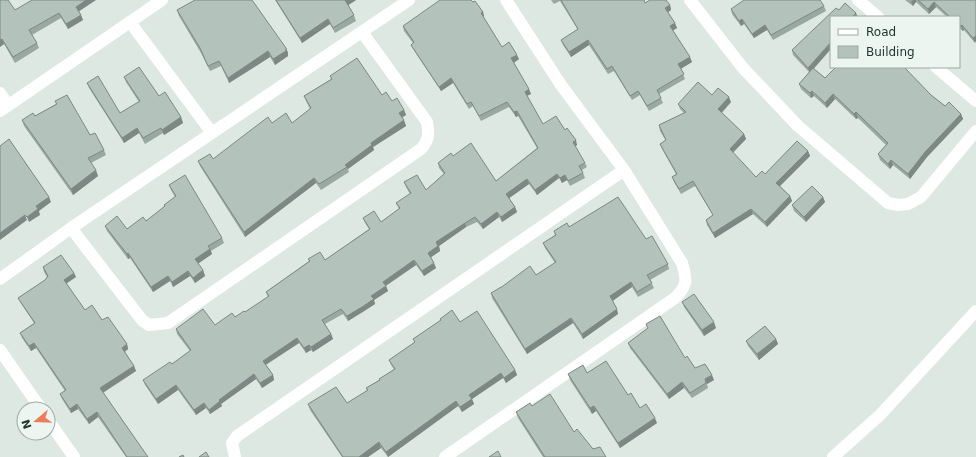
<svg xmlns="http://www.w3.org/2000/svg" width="976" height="457" font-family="'DejaVu Sans',sans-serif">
<rect width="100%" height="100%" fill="#dde8e3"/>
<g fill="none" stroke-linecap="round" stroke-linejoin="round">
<path stroke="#fff" stroke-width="12" d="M690 0 743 68 798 126 888 203 898 205 908 204 921 197 976 131
M858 0 878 17
M130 22 212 133
M936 67 976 101
M0 93 8 105
M0 111 162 0
M71 228 142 320 149 325 168 323 421 149C429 140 429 134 427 122L362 32
M0 279 71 228 409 0
M0 350 41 409
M48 420 74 457
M235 457 232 443 237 436 624 170
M445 457 675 298C688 285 687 280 682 263L624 170 561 85 506 0
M833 457 880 415 976 311"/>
</g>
<path fill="#9aa8a2" d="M275 0H356L348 5 354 15 356 21 335 33 330 24 302 43Z
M551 0H644L645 3 670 5 671 10 668 12 677 28 673 30 692 62 681 69 685 79 659 94 663 103 649 111 640 95 632 100 614 71 608 74 589 45 571 57 563 45 561 40 578 30 560 1 554 4Z
M905 0H976L975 43 964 30 963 31 959 28V17H947L936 7 929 14 916 2 913 6Z
M473 2 483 12 484 16 483 17 502 47 519 59 514 63 531 94 527 96 543 124 565 130 577 145 575 147 585 163 587 167 582 170 585 178 570 186 567 180 562 183 559 178 537 195 529 184 509 198 515 207 517 212 502 222 499 217 483 229 477 222 466 227 439 246 440 251 431 257 436 268 424 276 416 265 386 286 388 291 374 300 375 304 363 312 348 321 343 314 325 324 331 334 333 339 313 352 311 350 306 353 299 343 266 365 273 375 274 380 262 388 256 379 221 404 222 406 210 414 206 408 196 415 178 390 158 404 145 385 143 380 172 364 190 351 177 334 176 329 215 325 245 312 268 297 266 292 309 261 308 259 325 260 369 229 365 223 363 218 381 222 399 209 396 203 410 194 406 187 404 182 426 190 444 174 439 168 438 163 453 156 496 181 537 148 518 116 516 117 509 107 481 121 473 106 469 109 453 83 441 91 413 49 411 45 413 43 404 31 403 26Z
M824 6 826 11 773 40 767 30 754 38 744 24 741 26 732 14 731 9Z
M15 10 79 11 83 20 68 29 61 18 32 35 37 43 39 48 15 63 4 44 0 47Z
M177 10 286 48 288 53V56L275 65 270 57 229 83 221 66 210 71 201 53 179 16Z
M792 50 825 78 836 67H905L906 70 931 95 945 106 961 114 963 119 927 157 910 179 893 165 890 169 880 160 878 154 886 145 858 118 856 119 835 99 827 108 814 96 811 98 801 89 799 84 809 72 793 55Z
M330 76 382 95 404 110 406 115 402 117 406 126 373 147 374 150 348 169 349 172 321 190 316 183 245 237 200 166 198 161 213 159 272 123H292L310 109 306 101 304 96 331 79Z
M124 77 159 96 181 117 183 123 164 135 163 133 145 144 139 133 124 143 89 88 87 83 120 113 139 102 126 82Z
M712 95 731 102 722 113 744 134 746 139 733 153 756 177 765 174 808 151 810 156 780 186 790 196 792 201 767 227 753 214 715 238 707 225 706 220 713 215 695 186 681 194 674 182 672 177 676 174 662 149 660 144 666 141 660 131 659 125 684 113 680 109 678 104Z
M55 101 90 135 104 150 106 155 91 163 98 176 73 195 24 126 22 120 35 116 56 104Z
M169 185 222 238 224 243 211 251 212 254 198 264 203 270 205 276 195 283 190 276 173 287 170 281 153 292 130 258 128 259 107 231 105 226 127 229 146 221 164 207V205L175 197 171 190Z
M823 197 825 202 806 222 794 211 792 205Z
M569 227 646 239 668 264 669 269 650 280 654 288 638 297 632 287 613 301 618 314 583 339 573 323 527 354 492 298 491 293 536 275 555 263 545 248 543 243 555 235 554 231Z
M43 267 74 273 76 277 66 284 85 310 102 320 127 344 128 349 125 352 134 366 136 371 103 393 148 457H126L98 417 89 424 78 409 71 413 62 399 60 394 65 391 36 348 31 351 22 338 20 333 34 323 20 302 18 298 45 280 47 277 44 272Z
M682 302 716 328 704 336 684 307Z
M440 319 460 322 515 370 517 375 506 383 503 378 472 399 474 404 462 412 458 406 388 457 381 448 368 457H342L310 410 308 404 347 403 367 391 366 388 379 380 394 369 391 365 389 360 415 342 413 339 440 321Z
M646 324 685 358 695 368 714 380 707 384 708 388 692 398 684 388 669 399 630 348 628 343 648 328Z
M776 339 778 344 759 360 748 346 746 341Z
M587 373 628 395 640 408 657 423 620 448 596 411 592 414 570 380 568 374Z
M532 406 574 432 593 449 606 457H543L518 418 516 412Z"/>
<path fill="#7d8884" d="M86 0H96L78 12 76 7Z
M345 0H356L347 6Z
M913 0H916V2L913 6 911 2Z
M934 2 936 7 929 14 928 9Z
M670 5 671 10 667 13 665 8Z
M483 12 484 16 483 18 481 13Z
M856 13 858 17H852Z
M81 15 83 20 68 29 66 24Z
M328 19 330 24 302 43 300 38Z
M742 19 744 24 741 26 739 21Z
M675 23 677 28 672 31 670 26Z
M765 25 767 30 754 38 752 34Z
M962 25 964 30 963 31 961 26Z
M976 35V41L975 43 973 38Z
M2 39 4 44 0 47V40Z
M588 40 589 45 571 57 569 52Z
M831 42V49L810 73 808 68Z
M286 48 288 53V56L275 65 273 59Z
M268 51 270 57 229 83 228 78Z
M517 55 519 59 513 63 511 58Z
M690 57 692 62 680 69 678 64Z
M451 78 453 83 441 91 439 87Z
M529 89 531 94 526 96 525 92Z
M812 91 814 96 811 98 810 93Z
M833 94 835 99 827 108 825 103Z
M729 97 731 102 720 114 718 109Z
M404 110 406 115 401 118 399 113Z
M517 111 518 116 516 117 514 112Z
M856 112 858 118 856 119 854 114Z
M961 114 963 119 927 157 910 179 908 174 925 152Z
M181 117 183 123 164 135 162 130Z
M404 120 406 126 373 147 374 150 348 169 345 165 371 143Z
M137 128 139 133 124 143 122 138Z
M744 134 746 139 731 154 730 149Z
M576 140 577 145 574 147 573 142Z
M808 151 810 156 778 188 776 183Z
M891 160 893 165 890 169 888 164Z
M96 170 98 176 73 195 71 189Z
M557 174 559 178 537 195 535 190Z
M565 175 567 180 562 183 560 178Z
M314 178 316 183 245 237 244 232Z
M527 179 529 184 508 199 506 194Z
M790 196 792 201 767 227 765 222Z
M49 197 51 202 39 211 40 215 29 222 27 217 36 206Z
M823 197 825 202 806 222 804 217Z
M515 207 517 212 502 222 501 217Z
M751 209 753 214 715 238 713 233Z
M497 212 499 217 483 229 481 224Z
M25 215 27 220 0 240V233Z
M465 223 466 227 439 246 440 251 430 258 428 253 436 242Z
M210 249 212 254 197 264 195 259Z
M128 253 130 258 128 259 127 254Z
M414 260 416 265 385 286 383 282Z
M434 263 436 268 424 276 422 271Z
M203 270 205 276 195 283 193 278Z
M188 271 190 276 173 287 172 282Z
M74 273 76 277 65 284 64 280Z
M168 276 170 281 153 292 151 287Z
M631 282 632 287 612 301 610 296Z
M386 286 388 291 374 300 375 304 348 321 347 316 371 296Z
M617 309 618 314 583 339 582 334Z
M571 318 573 323 527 354 525 349Z
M714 322 716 328 704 336 702 330Z
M331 334 333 339 313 352 311 347Z
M297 338 299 343 265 365 263 361Z
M776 339 778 344 759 360 757 354Z
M34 343 36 348 31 351 29 346Z
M127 344 128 349 124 352 122 348Z
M309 345 311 350 306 353 304 348Z
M134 366 136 371 102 393 100 388Z
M515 370 517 375 506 383 504 378Z
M501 373 503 378 472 399 474 404 462 412 460 407 469 395Z
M254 374 256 379 221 404 222 406 210 414 209 410 219 400Z
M273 375 274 380 262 388 260 383Z
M712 375 714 380 707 384 705 379Z
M682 382 684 388 669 399 667 394Z
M176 385 178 390 158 404 156 399Z
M456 401 458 406 388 457 386 452Z
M204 403 206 408 196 415 194 410Z
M77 404 78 409 71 413 70 409Z
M594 406 596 411 592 414 590 408Z
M97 412 98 417 89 424 87 419Z
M655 418 657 423 620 448 618 443Z
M379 442 381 448 368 457H359Z"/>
<path fill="#b3c3bc" stroke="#7d8884" d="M0 0H8L15 10 32 0H86L76 7 81 15 66 24 59 13 29 30 37 43 13 57 2 39 0 40Z
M195 0H252L286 48V51L273 59 268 51 228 78 219 61 208 66 200 48 177 10Z
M276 0H346H345L354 15 333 28 328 19 300 38Z
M440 0H471L473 2 475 1 483 12 481 13 502 47 509 42 517 55 511 58 529 89 525 92 543 124 556 116 565 130 567 128 576 140 573 142 585 163 579 166 583 173 568 181 565 175 560 178 557 174 535 190 527 179 506 194 515 207 501 217 497 212 481 224 475 217 465 223 436 242 438 246 428 253 434 263 422 271 414 260 383 282 386 286 371 296 374 299 362 307 347 316 341 309 322 320 331 334 311 347 309 345 304 348 297 338 263 361 273 375 260 383 254 374 219 400 220 401 209 410 204 403 194 410 176 385 156 399 143 380 170 362 172 364 191 350 176 329 203 309 215 325 232 313 235 317 244 311 245 312 269 296 266 292 310 261 308 259 320 252 325 260 370 229 363 218 374 211 381 222 400 208 396 203 411 193 404 182 417 175 426 190 445 173 438 163 451 153 453 156 471 143 496 181 538 148 517 111 514 112 507 102 479 116 471 102 467 104 451 78 439 87 411 45 414 42 403 26Z
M561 0H644L645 3 650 0H666L670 5 665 8 675 23 670 26 690 57 678 64 684 74 657 90 661 98 647 106 638 91 630 96 612 66 607 69 588 40 569 52 561 40 578 29Z
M744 0H820L824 6 771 35 765 25 752 34 742 19 739 21 731 9Z
M918 0H976V36L973 38 962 25 961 26 959 25V17H950L934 2 928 9Z
M845 3 856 13 852 17H831V42L808 68 792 50 836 8 839 10Z
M357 58 382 95 386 92 392 101 397 98 404 110 399 113 404 120 371 143 372 145 345 165 347 167 319 184 314 178 244 232 198 161 210 154 213 159 268 117 272 123 286 113 292 123 311 108 304 96 332 79 330 76Z
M139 67 159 96 165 92 181 117 162 130 161 128 143 138 137 128 122 138 87 83 98 76 120 113 140 101 124 77Z
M836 67H904L931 95 945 106 949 102 961 114 925 152 908 174 891 160 888 164 878 154 888 143 856 112 854 114 833 94 825 103 812 91 810 93 799 84 813 68 825 78Z
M698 82 712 95 718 88 729 97 718 109 744 134 730 149 756 177 762 171 765 174 797 141 808 151 776 183 790 196 765 222 751 209 713 233 706 220 713 215 693 181 679 189 672 177 677 174 660 144 666 140 659 125 686 112 678 104Z
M67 95 90 135 95 133 104 150 88 158 96 170 71 189 22 120 33 113 35 116 57 104 55 101Z
M9 139 49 197 36 206 38 209 27 217 25 215 0 233V146Z
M185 175 222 238 208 246 210 249 195 259 203 270 193 278 188 271 172 282 168 276 151 287 128 253 127 254 105 226 117 216 127 229 143 217 146 221 165 206 164 205 176 196 169 185Z
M812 186 823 197 804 217 792 205Z
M618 197 646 239 652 236 668 264 647 275 652 283 637 292 631 282 610 296 617 309 582 334 571 318 525 349 491 293 503 286 530 266 536 275 556 262 543 243 556 235 554 231 567 223 569 227Z
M61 255 74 273 64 280 85 310 92 305 102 320 108 317 127 344 122 348 134 366 100 388 148 457H127L97 412 87 419 77 404 70 409 60 394 66 390 34 343 29 346 20 333 35 323 18 298 45 280 48 276 43 267Z
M694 294 714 322 702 330 682 302Z
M452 310 460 322 477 311 515 370 504 378 501 373 469 395 472 399 460 407 456 401 386 452 379 442 359 457H343L308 404 336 387 347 403 368 390 366 388 380 380 379 379 395 369 389 360 415 342 413 339 441 320 440 319Z
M660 316 685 358 687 356 695 368 705 364 712 375 705 379 706 383 690 393 682 382 667 394 628 343 648 328 646 324Z
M765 326 776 339 757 354 746 341Z
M606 361 628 395 631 393 640 408 646 404 655 418 618 443 594 406 590 408 568 374 583 365 587 373Z
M550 394 574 432 577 429 593 449 600 447 606 457H545L516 412 530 403 532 406Z
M498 451 501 457H489Z
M206 452 209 457H199Z
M183 455 184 457H179Z"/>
<rect x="830" y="16" width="130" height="52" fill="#edf5f1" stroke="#9ba9a4"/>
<rect x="838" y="29" width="20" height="6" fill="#ffffff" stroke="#9ba9a4"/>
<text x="866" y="36" font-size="12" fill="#203731">Road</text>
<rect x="838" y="46" width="20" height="12" fill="#b3c3bc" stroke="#9ba9a4"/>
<text x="866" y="56" font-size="12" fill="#203731">Building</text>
<g transform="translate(36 421) rotate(251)"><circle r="19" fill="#edf5f1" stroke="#9ba9a4"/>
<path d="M0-3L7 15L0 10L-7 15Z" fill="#eb7d59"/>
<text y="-6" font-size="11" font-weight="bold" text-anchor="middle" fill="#203731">N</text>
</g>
</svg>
